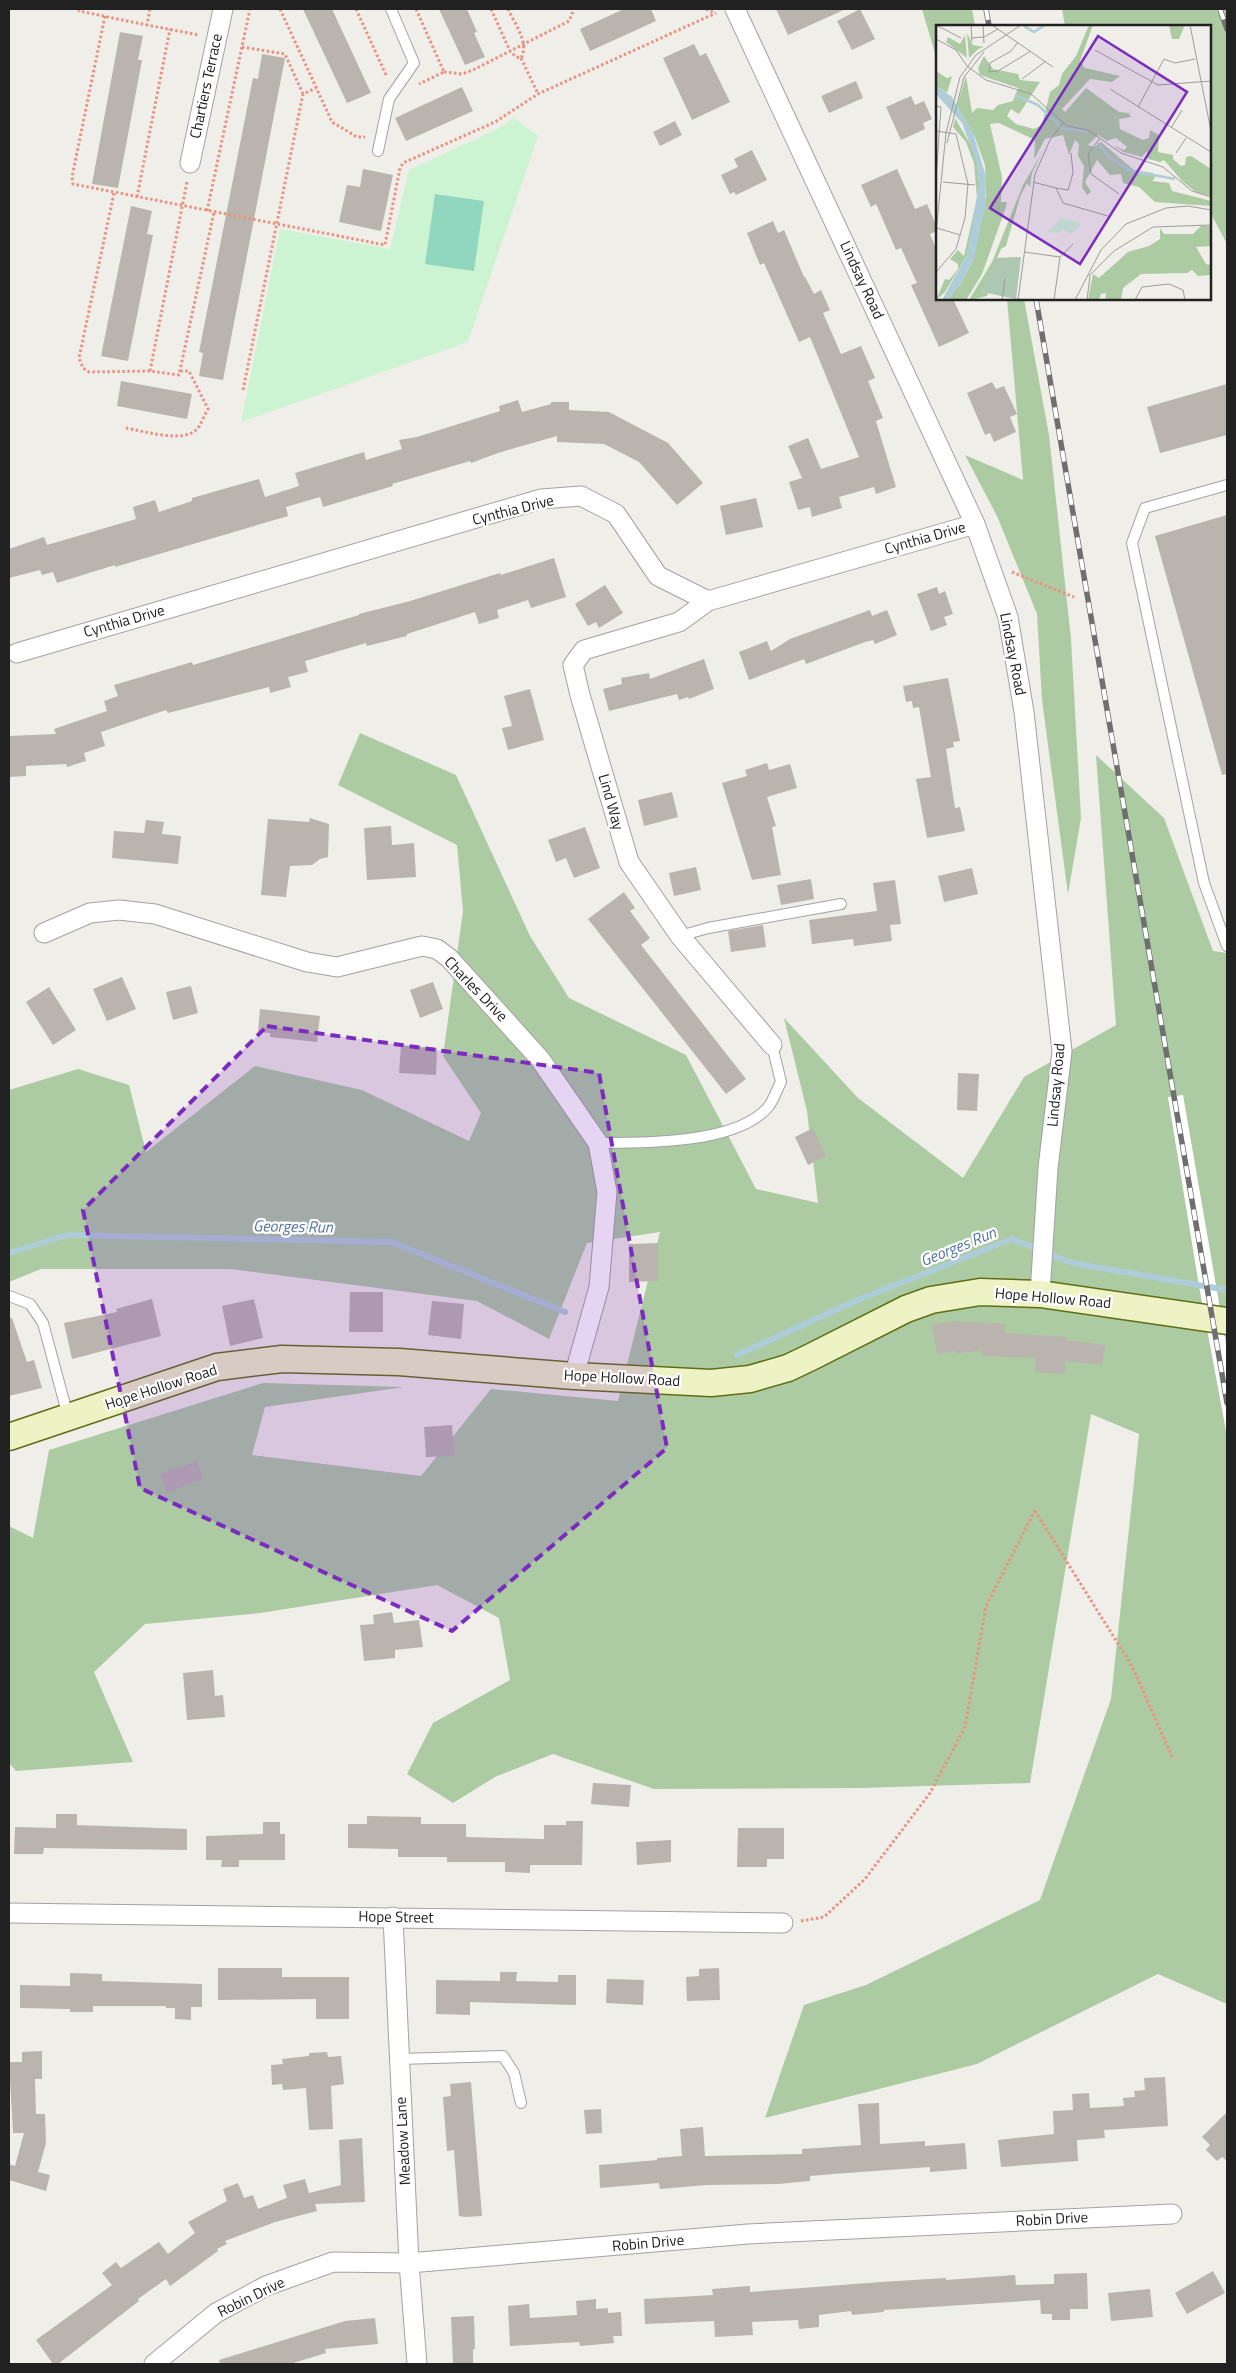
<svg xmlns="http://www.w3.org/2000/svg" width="1236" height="2373" font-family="'Titillium Web',sans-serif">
<rect width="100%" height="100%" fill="#f0eee9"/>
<path fill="#accba3" d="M922 9H972L975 26H937V60Z
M1062 9H1227V244L1210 212V26H1065Z
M1007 299H1024L1049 435 1071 639 1081 818 1068 894 1042 700 1037 614 997 516 965 455 1023 480Z
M360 733 456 775 530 936 569 998 686 1055 756 1189 818 1203 807 1111 784 1018 858 1098 963 1178 1024 1077 1116 1025 1096 755 1164 818 1213 951 1227 953V2004L1158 1974 977 2064 765 2118 804 2005 866 1985 1040 1900 1111 1699 1139 1434 1091 1414 1030 1783 860 1788 654 1789 553 1754 495 1777 453 1803 407 1774 433 1723 510 1680 499 1618 437 1585 260 1613 145 1624 94 1672 133 1762 16 1771 9 1763V1526L33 1538 49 1450 263 1383 404 1387 265 1407 252 1455 421 1476 491 1389 618 1401 660 1232 587 1243 549 1339 477 1301 230 1269H41L9 1282V1090L78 1069 129 1085 146 1152 255 1066 362 1090 469 1141 481 1113 443 1056 463 911 457 845 338 785Z"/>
<path fill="#cdf4d2" d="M514 118 538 136 468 342 241 422 280 229 390 249 409 170 497 129Z"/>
<path fill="#91d6bf" d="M435 194 484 201 474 271 425 264Z"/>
<path fill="#fff" d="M1183 1095 1227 1349V1436L1199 1286 1168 1097Z"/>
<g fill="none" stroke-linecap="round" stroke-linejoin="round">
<path stroke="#afcdd8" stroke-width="6" d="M9 1253 67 1235 392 1242 565 1312
M737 1355 860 1299 1012 1239 1072 1263 1227 1290"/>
</g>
<path fill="#bab4af" d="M303 9H332L371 93 347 103Z
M439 9H467L477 32 474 33 485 57 465 65Z
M624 9H651L656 21 590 51 580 29Z
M776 9H846L788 35Z
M860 9 875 39 852 50 837 21Z
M120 32 143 36 138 60H142L118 188 92 184Z
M694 44 700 56 706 53 730 102 692 120 663 58Z
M262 54 285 58 223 380 199 376 203 353 199 352 253 78 258 79Z
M856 81 863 98 829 113 821 96Z
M462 87 473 111 406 141 395 118Z
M911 96 915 105 924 101 932 119 923 123 925 129 901 140 886 107Z
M675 121 682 135 660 146 653 132Z
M752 150 767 180 736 195 734 192 730 194 721 175 738 167 734 159Z
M363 169 393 175 381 231 339 222 347 185 360 187Z
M897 169 915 209 927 204 937 227V231L930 234 937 251V299H953L969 333 939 347 911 285 917 283 901 248 896 250 876 204 871 207 861 185Z
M131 206 152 211 147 234 153 235 128 361 101 356Z
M773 221 778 233 784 230 804 277H805L814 294 821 290 830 310 823 313 841 354 861 346 875 378 868 381 883 418 876 421 896 487 876 494 874 487 839 497 842 508 812 517 810 507 798 510 789 482 802 478 788 446 808 438 821 469 859 457 810 337 799 342 764 263 760 265 747 233Z
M121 381 192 394 187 419 117 406Z
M992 382 996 389 1004 386 1017 414 1010 417 1016 432 994 442 990 433 985 435 967 393Z
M1227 384V435L1160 453 1147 407Z
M518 400 522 412 551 404V402H569V410L609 412 668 443 703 483 677 505 639 462 604 444 557 442V436L498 453 471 463 470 461 392 484 393 486 323 507 320 497 286 507 288 516 115 567V565L57 583 53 572 42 575 40 570 9 578V549L44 537 47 545 136 519 133 507 155 500 159 512 192 501V498L259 479 265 497 299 486 295 473 364 452 366 460 402 449 399 440 417 437 500 411 499 406Z
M756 498 763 527 726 535 720 506Z
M1227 515V774L1222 775 1155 536Z
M554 558 566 597 531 608 528 600 497 610 499 618 479 624 475 612 407 634V636L367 646 366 643 305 661 308 672 288 677 291 687 270 693 269 687 168 713 166 710 101 732 105 746 84 753 86 761 67 767 66 764 26 766V776L9 777V736L56 734 54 729 107 711 104 701 118 696 114 685 192 662 193 665 359 615V614L410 601 500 573 501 575Z
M605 585 623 613 599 628 596 622 588 626 575 604Z
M937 587 939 594 945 591 953 614 944 617 947 625 931 631 917 594Z
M870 610 872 616 887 610 897 635 875 644 873 640 865 642 806 664 804 659 749 680 739 652 767 641 771 651 790 639Z
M704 659 714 689 689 699 688 697 679 700 677 694 609 711 603 689 622 684 621 678 649 673 650 679Z
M948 678 960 741 953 742 954 747 946 749 955 808 960 807 965 831 927 838 916 779 931 777 919 707 913 708 912 701 906 702 903 686Z
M530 689 544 740 508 750 502 728 512 726 504 696Z
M767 763 769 770 790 764 797 788 767 797 776 826 772 827 781 875 752 880 722 783 747 776 745 770Z
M672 792 678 817 644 826 638 800Z
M310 818 329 824 328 857 320 859 312 865 290 866 286 897 261 895 268 819 309 822Z
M146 820 164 822 162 834 181 836 178 864 112 858 114 831 144 833Z
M391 826 392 845 414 843 416 877 367 880 364 828Z
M585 827 600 868 574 878 566 858 556 862 548 840Z
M696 867 701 890 674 896 669 873Z
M972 868 978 894 944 902 938 876Z
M811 879 814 899 781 905 777 885Z
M895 880 901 924 890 925 892 941 854 946 853 939 812 944 809 920 877 911 873 883Z
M624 892 635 908 630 911 650 938 641 945 746 1079 726 1094 588 919Z
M763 925 766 947 731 952 728 931Z
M122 977 136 1009 107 1021 93 989Z
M433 982 443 1009 420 1018 410 990Z
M191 986 198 1013 173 1020 166 992Z
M49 987 76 1030 53 1045 26 1002Z
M260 1009 320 1016 317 1042 270 1037V1033L258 1032Z
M401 1045 437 1048 436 1075 399 1073Z
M958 1073 979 1074 977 1111 957 1110Z
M813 1128 826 1156 808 1165 795 1137Z
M658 1243V1281L629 1282V1244Z
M350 1292H383V1332H349Z
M152 1299 161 1336 72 1359 64 1323 117 1312 116 1309Z
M254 1299 263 1338 230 1346 222 1306Z
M432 1301 464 1304 461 1339 428 1335Z
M9 1318H12L27 1362 34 1360 42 1388 9 1396Z
M953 1321 1006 1324 1005 1333 1067 1337 1066 1340 1105 1345 1102 1365 1065 1361V1374L1035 1372 1036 1358 982 1356V1350L956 1354 955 1351 937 1354 932 1325Z
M452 1425 454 1456 426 1457 424 1427Z
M197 1461 203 1479 167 1492 160 1474Z
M392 1612 394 1623 419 1620 423 1647 395 1650V1658L364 1661 360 1625 374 1624 373 1615Z
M213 1670 215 1696 223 1695 225 1717 187 1720 183 1673Z
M593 1783 631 1785 629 1807 591 1804Z
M56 1814H77V1825L187 1829V1850L44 1848 43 1854H14L15 1827 56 1828Z
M367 1816 421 1817V1824H466V1837L544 1839V1825H566V1821H583L582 1865H530V1873L505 1872V1862H447V1857H398V1849L348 1848V1824H367Z
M263 1822H280V1834H285V1860H239V1867H221L222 1860H206V1836L263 1834Z
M738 1828H784V1859H767V1867H737Z
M671 1840V1862L637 1865 636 1842Z
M218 1968H282V1977H349V2019H316V1999L218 2000Z
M719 1968 720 2000 687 2001 686 1977 699 1976V1969Z
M500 1972H517L516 1981 558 1982V1975H576V2005L470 2002V2015L436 2014V1980L500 1981Z
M70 1973 102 1974V1981L202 1984V2007H191V2020L175 2019V2008H166V2006H93V2012H70V2009L20 2008V1985L70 1986Z
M607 1979 644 1980 643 2005 606 2003Z
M42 2051V2079H35L36 2114H45L46 2143 38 2172 50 2175 46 2191 9 2180V2164L15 2166 24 2133H13L9 2062H22V2052Z
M327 2052 328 2057 341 2056 344 2084 331 2086 333 2129 309 2130 306 2088 283 2090 282 2084 272 2085 271 2065 283 2064 282 2059 309 2056V2053Z
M1165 2077 1168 2126 1104 2130 1105 2138 1077 2140 1078 2161 1001 2167 998 2140 1054 2134 1053 2111 1073 2110 1072 2094 1089 2093 1090 2108 1124 2106 1123 2098 1135 2097 1134 2091 1145 2090 1144 2078Z
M471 2082 482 2216 465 2217 459 2216 454 2150 447 2151 443 2097 451 2096 450 2084Z
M879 2103 880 2144 925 2141V2146L965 2143 967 2169 930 2172V2167L833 2174 810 2176V2181L778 2184 707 2185 660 2189 659 2183 600 2188 599 2165 657 2160V2158L682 2156 680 2129 703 2127 705 2156 802 2154V2149L861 2145 858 2104Z
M601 2109 602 2133 586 2134 584 2110Z
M1227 2112V2161L1222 2157 1217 2161 1206 2150 1210 2145 1202 2137Z
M362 2138 365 2202 315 2204 317 2211 275 2222 225 2241 227 2244 217 2249 218 2251 170 2286 166 2279 138 2299 139 2301 58 2364H53L36 2340 112 2285 102 2273 116 2262 121 2268 159 2242 168 2254 195 2233 188 2222 227 2201 223 2189 238 2183 244 2198 253 2195 258 2209 287 2198 283 2185 305 2179 309 2193 341 2185 339 2140Z
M1213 2271 1225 2293 1187 2314 1175 2293Z
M1087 2273 1088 2309H1070V2320H1052V2314H1041L1040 2300 884 2310V2312L852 2315 851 2311 819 2315V2327L799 2329 798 2320 752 2322 753 2335 715 2337 714 2321 645 2324 644 2299 713 2295 712 2289 750 2286V2292L881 2282 946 2278V2280L1015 2275 1016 2285 1054 2284V2274Z
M1150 2289 1153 2317 1111 2321 1108 2293Z
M596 2299V2309L608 2308V2313L621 2312 622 2336H613L614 2343 580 2346 579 2342 510 2346 508 2306 529 2304 530 2318 577 2315 576 2301Z
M474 2316 475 2349H473V2364H453L451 2317Z
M375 2318 378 2344 325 2349 326 2353 290 2364H220L219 2360 345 2321Z"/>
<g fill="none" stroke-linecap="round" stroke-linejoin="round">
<defs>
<path id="service" d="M378 151 389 99 414 63 391 9
M1227 485 1145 508 1132 543 1204 883 1227 946
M680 936 708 928 841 904
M598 1143C644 1143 738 1144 769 1106 774 1099 777 1089 781 1082L772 1045
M9 1296 30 1304 43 1323 68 1416
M399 2059 503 2056 514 2073 521 2103"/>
<path id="minor" d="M735 9 975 524 1008 617 1024 712 1062 1051 1048 1168 1040 1294
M190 163 223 9
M708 601 679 622 584 650 573 665 580 695 629 862 680 936 772 1045
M17 653 541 499 581 496 616 514 658 576 708 601 975 524
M44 933 90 913 119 910 155 914 307 962 337 967 422 946 437 949 449 958 540 1059 598 1143 607 1192 599 1287 574 1376
M9 1913 783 1923
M393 1917 409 2263 417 2364
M154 2364 216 2313 266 2286 333 2262 409 2263 748 2234 1172 2214"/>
<path id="secondary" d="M9 1437 217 1367 282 1359 399 1362 574 1376 711 1383 750 1379 788 1368 811 1357 906 1309 931 1300 980 1292 1040 1294 1227 1321"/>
</defs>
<use href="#service" stroke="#a2a2a2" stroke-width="12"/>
<use href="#minor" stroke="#a2a2a2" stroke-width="21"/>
<use href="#secondary" stroke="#5f6e13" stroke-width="29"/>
<path stroke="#ea9181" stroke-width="3" stroke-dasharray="2.5 2.5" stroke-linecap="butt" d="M79 9V11L147 25
M150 9 147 25 199 35
M280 9 332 122 357 137H365
M356 9 386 75
M416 9 444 72 419 84
M491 9 510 51 516 57 521 58C530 43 514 23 508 9
M706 9 715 13
M105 16 72 177 73 184 385 245 400 168 403 163 495 122 538 94 716 13
M242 47 285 54 303 94
M521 58 538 94
M444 72 462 74 473 70 569 21 574 9
M114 193 79 358 83 368 89 372 150 371 179 375 214 212
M137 197 170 29
M207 211 250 9
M150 371 187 182
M243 390 303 94 316 88
M126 428C143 431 182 443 196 430 201 426 204 415 208 409L189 371H181
M1012 572 1074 597
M1035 1511 1132 1666 1173 1759
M801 1921 824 1917 865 1879 930 1793 965 1727 986 1606 1035 1510"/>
<use href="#service" stroke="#fff" stroke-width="10"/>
<use href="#minor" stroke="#fff" stroke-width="19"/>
<use href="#secondary" stroke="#eef3c5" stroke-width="26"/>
<defs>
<path id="rail" d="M986 9 989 26
M1220 9 1227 29
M1036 299 1227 1403"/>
</defs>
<use href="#rail" stroke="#6f6f6f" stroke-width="5.5"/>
<use href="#rail" stroke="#fff" stroke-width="4" stroke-dasharray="11" stroke-linecap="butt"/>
</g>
<path fill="#7b2cbf" fill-opacity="0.2" stroke="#7b2cbf" stroke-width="4" stroke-dasharray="10 6" stroke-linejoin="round" d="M267 1026 599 1073 667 1448 452 1631 140 1488 83 1210Z"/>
<g text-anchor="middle" stroke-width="4.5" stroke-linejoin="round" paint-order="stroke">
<g font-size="15" fill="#212121" stroke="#fff">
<text transform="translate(206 86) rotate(-78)" y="5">Chartiers Terrace</text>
<text transform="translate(862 280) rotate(65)" y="5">Lindsay Road</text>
<text transform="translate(513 510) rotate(-14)" y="5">Cynthia Drive</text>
<text transform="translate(925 538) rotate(-16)" y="5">Cynthia Drive</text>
<text transform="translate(124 621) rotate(-16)" y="5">Cynthia Drive</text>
<text transform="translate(1013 654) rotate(79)" y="5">Lindsay Road</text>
<text transform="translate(611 802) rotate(74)" y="5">Lind Way</text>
<text transform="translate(476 989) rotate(46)" y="5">Charles Drive</text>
<text transform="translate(1056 1085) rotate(-85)" y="5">Lindsay Road</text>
<text transform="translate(1053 1298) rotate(5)" y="5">Hope Hollow Road</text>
<text transform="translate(622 1378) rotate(3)" y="5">Hope Hollow Road</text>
<text transform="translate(161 1387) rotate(-18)" y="5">Hope Hollow Road</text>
<text transform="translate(396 1917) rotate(1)" y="5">Hope Street</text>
<text transform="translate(403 2141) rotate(-93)" y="5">Meadow Lane</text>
<text transform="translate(1052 2219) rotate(-3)" y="5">Robin Drive</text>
<text transform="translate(648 2243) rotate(-5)" y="5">Robin Drive</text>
<text transform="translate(251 2297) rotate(-26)" y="5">Robin Drive</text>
</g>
<g font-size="16" font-style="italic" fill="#5476a0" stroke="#fff">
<text transform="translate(293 1226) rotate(1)" y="6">Georges Run</text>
<text transform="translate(958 1246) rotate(-22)" y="6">Georges Run</text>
</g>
</g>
<g transform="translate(936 25)">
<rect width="275" height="275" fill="#f0eee9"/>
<path d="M153 0H157L144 36 149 43 184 51 176 57 154 54 126 84 129 87 150 63 183 87 193 88 195 92 183 94 184 104 207 115 213 113 214 105 223 110 222 127 237 130V134L245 141 249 140 250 132 255 131 275 144V171L260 167 246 156 228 135 224 137 212 134 211 126 206 132 187 127 177 120 188 125 191 122 180 113 171 116 162 110 152 120 158 122 165 117 198 145 217 148 219 153 216 156 233 158 236 166 275 176V181L219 177 203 162 187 158 185 149 174 150 161 135 149 157 155 167 151 170 146 162 148 141 142 131 143 119 139 115 133 130 127 110 109 114 98 135 99 115 63 98 54 99 66 152 65 177H71L70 182 46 249 30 275H11L26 257 38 232 50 171 49 140 38 110 21 81 30 51 36 88 41 83 57 85 62 80 77 76 82 63 44 50 42 43 48 31 57 44 82 49 84 55 104 57 83 89 75 84 71 91 80 99 98 104 106 100 114 67 123 60 126 49 140 31ZM233 0H249L243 14H236ZM31 8 37 20 48 22 42 24 33 33ZM29 10 31 33 10 17 12 12 24 19ZM0 46 11 53 16 51 11 68 0 61ZM19 93 40 129 44 166 31 230 9 267 0 275 9 254 13 255 22 244V239L14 234 22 225 28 231 41 173 38 138 30 117 17 102ZM107 126 96 148 94 162 91 158 84 172 70 221 65 224 46 267 52 268 51 271 33 275 56 237 87 160ZM265 201H275V221L260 222 270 239 275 240V250L262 251 256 245 251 248 205 249 187 263 185 275H169L170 268 165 269 163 275H152L157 249 163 253 192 227 213 221 224 214V203L228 209H257Z" fill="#accba3"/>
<path d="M85 232 80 274 46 267 60 233Z" fill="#adc7b2"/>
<path d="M125 193 145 198 134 210 127 204 122 208 112 207Z" fill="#cdf4d2"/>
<path d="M0 61 16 72 37 108 50 152 49 183 38 232 26 257 11 275H6L31 230 43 160 41 138 26 98 0 69Z" fill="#afcdd8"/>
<path fill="none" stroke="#afcdd8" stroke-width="2.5" d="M88 1 98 7 109 0M79 70 102 80 126 103 152 107M162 118 172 131 195 146 239 154"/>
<path fill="none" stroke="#9d9c99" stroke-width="1" d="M0 0 25 13M35 0 36 16M47 0 48 18M56 0 117 42M254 0 275 106M35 13 48 12 62 4M0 14 20 25 31 41M82 17 75 26 54 38 53 47 62 46 95 26M159 25 222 60 275 56M31 41 50 55 95 69 131 101 152 105 185 128 227 142 256 166 275 172M86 54 110 36M174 64 275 127M0 81 5 82 0 154M202 82 228 34 239 38 259 34M235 103 246 85M0 106 20 109 32 159 29 193 20 224 0 247M164 113 152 129 155 149 183 169M11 118 28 52 48 27M240 128 250 113M7 157 39 160M97 157 120 163 127 178 172 191M120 163 132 165 137 148 135 128M1 203 24 210M0 207 10 108 24 52 40 30 85 0M88 227 124 232M124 232 137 219M153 251 178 226 217 202 275 200M66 275 69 254M82 275 99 149 114 115 127 98M118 275 124 232M139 275 165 225 190 199 230 183 252 181 275 185M151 275 154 251M199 275 206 262 233 259 247 265 249 275"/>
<path fill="#7b2cbf" fill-opacity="0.15" stroke="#7b2cbf" stroke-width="2.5" d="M162 11 251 67 144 239 54 183Z"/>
<rect width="275" height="275" fill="none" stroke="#212121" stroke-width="2.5"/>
</g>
<rect width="1236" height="2373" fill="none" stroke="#212121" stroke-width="20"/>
</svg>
